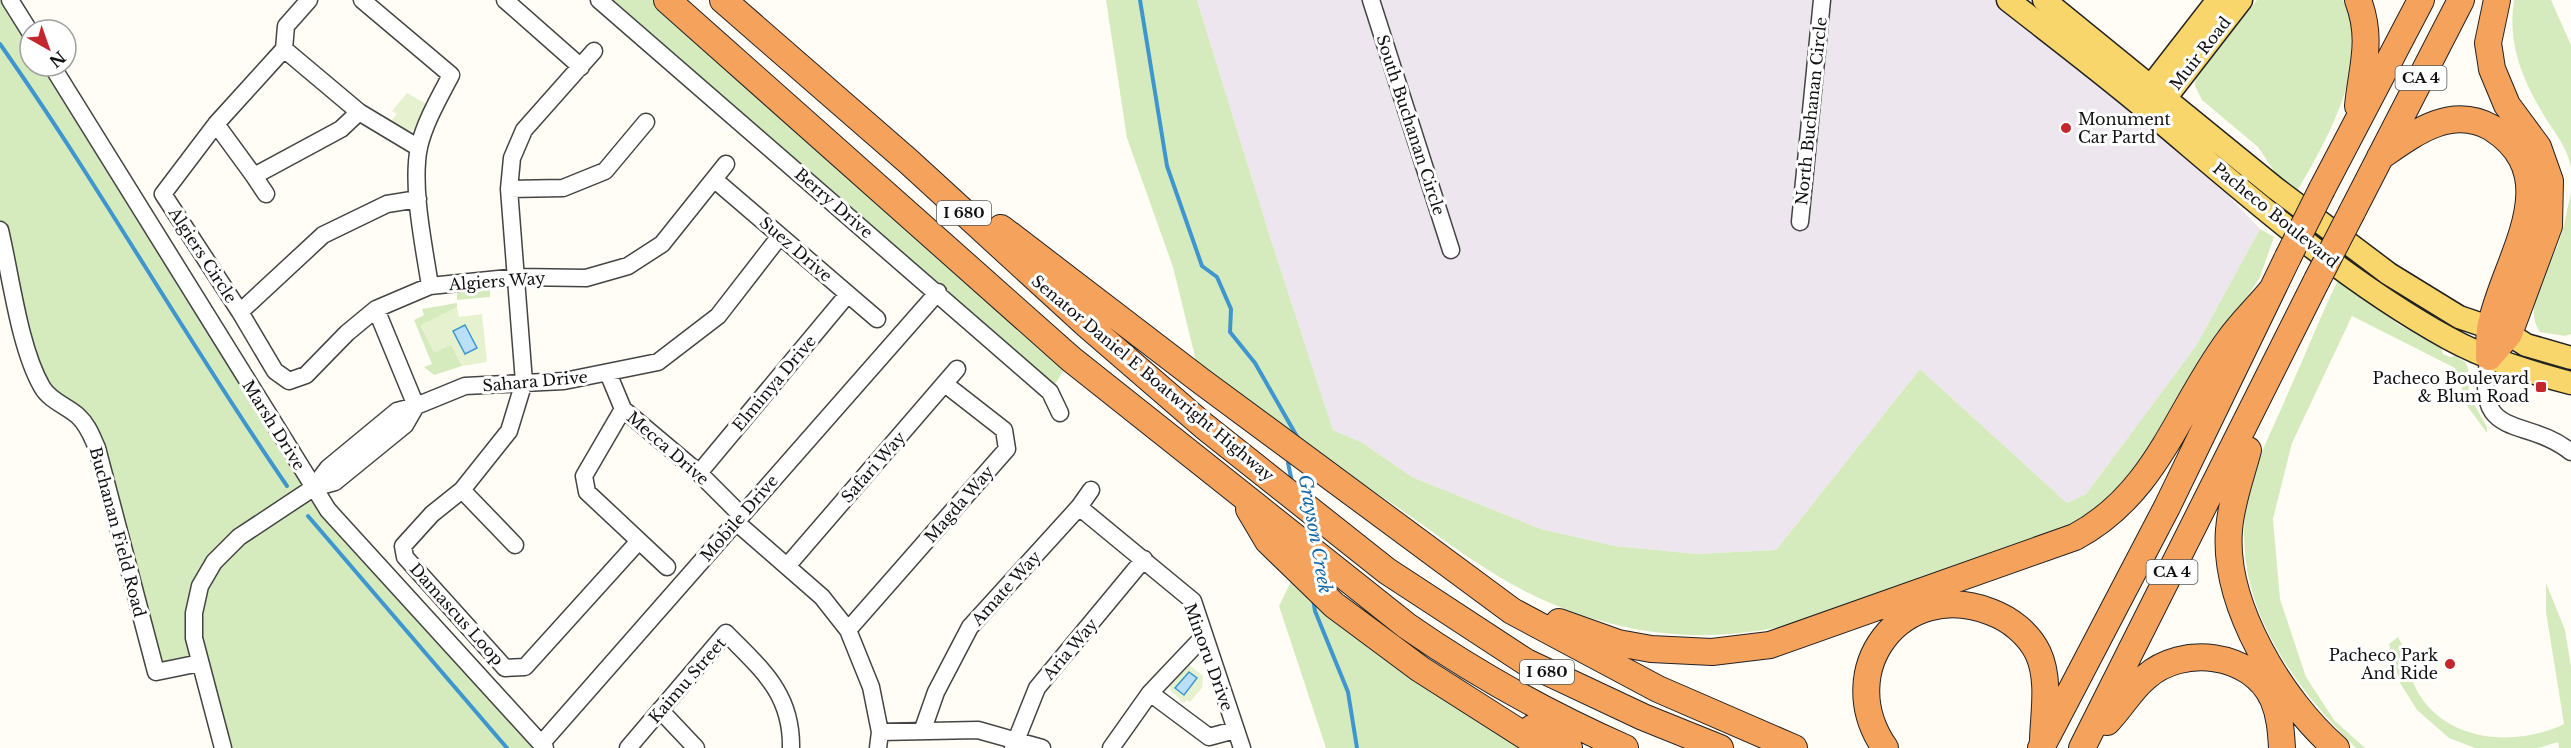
<svg xmlns="http://www.w3.org/2000/svg" width="2571" height="748" font-family="'Libre Baskerville',serif">
<rect width="100%" height="100%" fill="#fffdf5"/>
<path fill="#eee6ef" d="M1197 0H2008L2147 110 2260 229 2196 346 2086 494 2067 503 1920 369 1776 550 1697 554 1615 546 1541 529 1412 477 1363 443 1333 430 1271 240Z"/>
<path fill="#d5ebbd" d="M0 0H11L30 31V66H52L313 488 545 748H223L200 663 156 672 97 448 47 394 0 230Z
M599 0H667L1071 359 1050 392Z
M1106 0H1197L1271 240 1333 430 1363 443 1412 477 1541 529 1615 546 1697 554 1776 550 1920 369 2067 503 2086 494 2196 346 2260 229 2274 237 2260 277 2124 487 2095 510 2067 527 1788 625C1702 645 1621 635 1541 599 1484 573 1432 530 1381 496 1322 456 1261 419 1201 381L1173 267 1127 138Z
M2257 0H2343C2376 53 2326 143 2297 191L2278 177 2258 147 2202 100 2195 86 2196 77 2204 66Z
M2514 0H2551L2571 45V168C2568 150 2558 137 2548 122 2524 83 2507 47 2514 0Z
M2571 193V334L2565 336 2540 332C2521 305 2551 267 2560 239 2565 225 2567 208 2571 193Z
M2338 280 2398 324 2441 348 2443 354 2450 357 2455 356 2465 362 2468 368 2469 395 2487 427V433L2468 407 2455 368 2352 316 2292 443 2273 519 2280 599 2306 677 2334 720 2365 748H2356C2282 675 2219 582 2254 473 2263 446 2277 420 2288 393 2305 356 2320 317 2338 280Z
M457 290H490V297L457 300Z
M457 303V307L421 326 434 352 451 344 462 366 434 375 424 367 432 364 414 320 424 315 422 309Z
M1296 571 1544 748H1326L1279 606Z
M2546 583 2565 630 2571 667V748H2559L2558 742 2538 748H2475L2449 738 2417 710 2400 683 2389 644 2398 637C2408 653 2407 672 2416 689 2444 742 2515 748 2564 724L2546 612Z"/>
<path fill="#e6f2cf" d="M407 93 428 105 416 129 407 132 390 122 397 114 392 111Z
M457 307 459 317 482 314 487 362 462 366 451 345 434 353 421 325Z
M1188 664 1203 676 1202 688 1190 702 1187 700 1184 703 1170 690V685Z"/>
<path fill="#b9e0f7" stroke="#3f96cf" stroke-width="1.5" d="M465 325 477 348 465 354 453 331Z
M1189 672 1197 678 1184 695 1175 688Z"/>
<g fill="none" stroke-linecap="round" stroke-linejoin="round">
<path stroke="#3f96cf" stroke-width="4" d="M1140 0 1167 166 1202 266 1217 277 1231 309 1230 332 1255 363 1299 440
M0 44C101 188 187 341 287 486
M1291 457 1288 463 1292 482
M308 516 507 748
M1313 599 1315 611 1348 692 1357 748"/>
<defs>
<path id="minor" d="M10 0 30 32
M362 0 451 75C439 98 425 122 419 147 411 187 424 246 430 286
M505 0 581 67
M599 0 1050 392 1060 413
M1371 0 1451 250
M284 49 216 124 163 194 240 312 275 371 289 381 306 375 347 333 376 309 430 286 517 277 586 278 628 266 662 244 726 164
M284 49 359 112 419 148
M284 49 286 26 309 0
M594 51 524 130 512 158 509 189 524 382 509 431 462 490 432 514 403 546 405 557 505 668 525 667 638 542
M52 66 328 510 545 748
M216 124 254 176 341 129 359 112
M254 176 266 194
M715 180 877 319
M509 189 563 188 605 171 646 122
M1800 222 1822 0
M0 230C11 276 19 347 42 387 50 401 67 406 78 416 88 425 92 437 97 448L156 672 200 663
M376 309 416 406 465 386 564 381 658 362 718 316 780 236
M240 312 323 235 387 204 418 199
M2489 357C2472 443 2525 415 2571 452
M608 373 623 409 699 473 741 515
M623 409 584 476 587 492 667 567
M699 473 848 294
M462 490 515 545
M1079 507 1193 601 1242 748
M736 522 822 597 848 630 871 687 880 732 878 748
M788 565 957 369
M848 630 1007 449 1004 430 945 384
M1150 693 1209 737 1235 730
M660 710 696 748
M923 729 936 692 970 627 1079 507 1091 490
M880 732 978 730 1042 748
M541 744 938 292
M223 748 194 638V613L200 586 214 562 239 537 313 488 328 468 397 411 416 406 405 425 335 482 313 488
M628 748 726 633C761 669 792 693 791 748
M1013 748 1037 688 1144 559
M1111 748 1150 693 1204 636"/>
<path id="major" d="M2008 0C2059 40 2112 80 2161 122 2252 199 2343 280 2448 338 2486 359 2529 372 2571 383
M2044 0 2275 188 2389 274 2459 317 2509 334 2526 345 2571 358
M2149 99 2152 85 2218 0
M2155 105 2166 97 2241 0"/>
<path id="highway" d="M667 0 1071 359 1407 626C1476 674 1548 714 1625 748
M723 0 908 161 1087 325 1204 426 1387 571 1526 662 1643 717 1720 748
M2358 0C2373 40 2362 66 2358 106
M2380 157C2413 134 2451 104 2492 128 2571 179 2502 262 2490 329 2489 338 2489 348 2489 357
M2322 189 2421 0
M2352 212 2461 0
M1001 228 1201 381 1512 611 1658 689 1794 748
M2489 357 2509 334 2549 226 2550 181 2538 147 2507 105 2492 69 2488 43 2497 0
M2248 450C2241 477 2231 502 2229 530 2223 605 2281 700 2336 748
M1249 509 1268 541 1334 605 1420 669 1544 748
M1559 622 1618 643 1651 649 1712 652 1770 645 2075 537C2157 493 2177 410 2229 340 2241 323 2257 308 2271 291
M2107 722C2121 708 2131 689 2146 677 2182 645 2251 652 2273 699 2280 715 2281 731 2282 748
M1532 728 1569 748
M1885 748C1831 670 1902 577 1991 612 2010 619 2029 634 2038 653 2050 679 2044 712 2043 739
M2041 748 2167 507 2288 257
M2082 748 2317 280"/>
</defs>
<use href="#minor" stroke="#444" stroke-width="19"/>
<use href="#major" stroke="#222" stroke-width="25"/>
<use href="#highway" stroke="#222" stroke-width="28"/>
<use href="#minor" stroke="#fff" stroke-width="16"/>
<use href="#major" stroke="#f9d66b" stroke-width="22"/>
<use href="#highway" stroke="#f5a25d" stroke-width="26"/>
<defs>
<path id="highway-bridge" d="M2288 257 2322 189
M2317 280 2352 212"/>
</defs>
<use href="#highway-bridge" stroke="#222" stroke-width="28" stroke-linecap="butt"/>
<use href="#highway-bridge" stroke="#f5a25d" stroke-width="26"/>
</g>
<g fill="#c4262e" stroke="#fff" stroke-width="2">
<circle cx="2066" cy="128" r="6"/>
<rect x="2535" y="381" width="12" height="12" rx="3"/>
<circle cx="2450" cy="664" r="6"/>
</g>
<g text-anchor="middle" stroke-width="6" stroke-linejoin="round" paint-order="stroke">
<g fill="#fff" stroke="#585858" stroke-width="1.5">
<rect x="2395.5" y="66" width="51" height="24" rx="4.5"/>
<rect x="937" y="201" width="54" height="24" rx="4.5"/>
<rect x="2146.5" y="560" width="51" height="24" rx="4.5"/>
<rect x="1520" y="660" width="54" height="24" rx="4.5"/>
</g>
<g font-size="15" font-weight="bold" fill="#111">
<text x="2421" y="83">CA 4</text>
<text x="964" y="218">I 680</text>
<text x="2172" y="577">CA 4</text>
<text x="1547" y="677">I 680</text>
</g>
<g font-size="16" fill="#111" stroke="#fff">
<text transform="translate(2200 53) rotate(-52)" y="6">Muir Road</text>
<text transform="translate(1811 111) rotate(-84)" y="6">North Buchanan Circle</text>
<text transform="translate(1411 125) rotate(72)" y="6">South Buchanan Circle</text>
<text transform="translate(834 203) rotate(41)" y="6">Berry Drive</text>
<text transform="translate(2276 215) rotate(39)" y="6">Pacheco Boulevard</text>
<text transform="translate(796 249) rotate(41)" y="6">Suez Drive</text>
<text transform="translate(203 255) rotate(57)" y="6">Algiers Circle</text>
<text transform="translate(497 281) rotate(-4)" y="6">Algiers Way</text>
<text transform="translate(1153 378) rotate(40)" y="6">Senator Daniel E Boatwright Highway</text>
<text transform="translate(535 381) rotate(-5)" y="6">Sahara Drive</text>
<text transform="translate(774 383) rotate(-50)" y="6">Elminya Drive</text>
<text transform="translate(274 425) rotate(58)" y="6">Marsh Drive</text>
<text transform="translate(668 448) rotate(41)" y="6">Mecca Drive</text>
<text transform="translate(873 467) rotate(-49)" y="6">Safari Way</text>
<text transform="translate(959 504) rotate(-49)" y="6">Magda Way</text>
<text transform="translate(739 518) rotate(-49)" y="6">Mobile Drive</text>
<text transform="translate(118 532) rotate(75)" y="6">Buchanan Field Road</text>
<text transform="translate(1006 588) rotate(-48)" y="6">Amate Way</text>
<text transform="translate(457 614) rotate(48)" y="6">Damascus Loop</text>
<text transform="translate(1070 649) rotate(-50)" y="6">Aria Way</text>
<text transform="translate(1209 657) rotate(70)" y="6">Minoru Drive</text>
<text transform="translate(687 680) rotate(-49)" y="6">Kaimu Street</text>
</g>
<g font-size="16" fill="#111" stroke="#fff" text-anchor="end">
<text x="2078" y="125" text-anchor="start">Monument<tspan x="2078" dy="18">Car Partd</tspan></text>
<text x="2529" y="384">Pacheco Boulevard<tspan x="2529" dy="18">&amp; Blum Road</tspan></text>
<text x="2438" y="661">Pacheco Park<tspan x="2438" dy="18">And Ride</tspan></text>
</g>
<g font-size="18" font-style="italic" fill="#1768a6" stroke="#fff">
<text transform="translate(1315 534) rotate(80)" y="6">Grayson Creek</text>
</g>
</g>
<g transform="translate(48 48) rotate(140)"><circle r="28" fill="#ffffff" stroke="#a0a0a0" stroke-width="1.5"/>
<path d="M0-4.5L10 22L0 15L-10 22Z" fill="#c4262e"/>
<text y="-9" font-size="16" font-weight="bold" text-anchor="middle" fill="#111111">N</text>
</g>
</svg>
